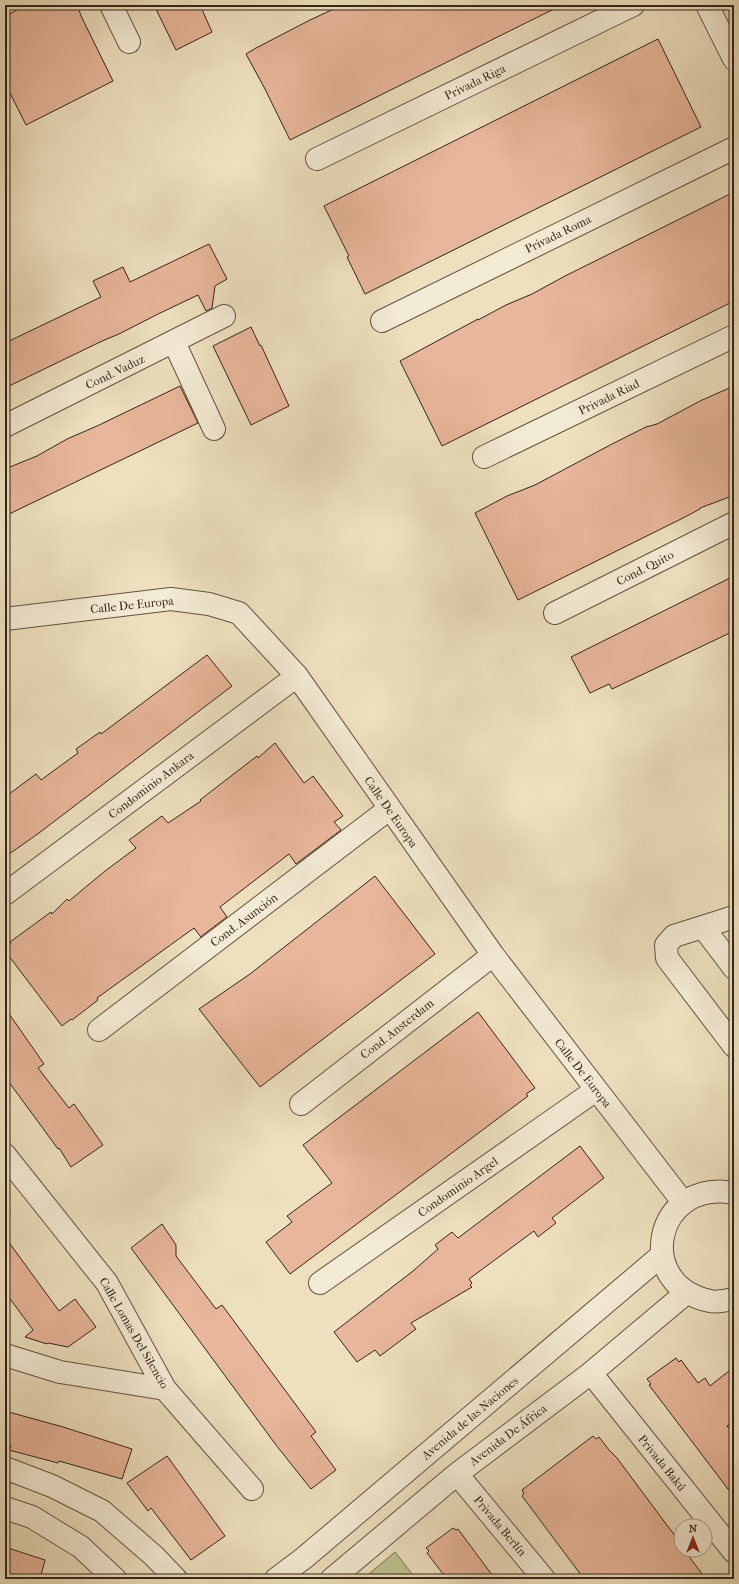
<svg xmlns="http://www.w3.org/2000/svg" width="739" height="1584" font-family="'IM FELL French Canon',serif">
<rect width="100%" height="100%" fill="#eee0bf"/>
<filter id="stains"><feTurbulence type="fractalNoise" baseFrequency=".005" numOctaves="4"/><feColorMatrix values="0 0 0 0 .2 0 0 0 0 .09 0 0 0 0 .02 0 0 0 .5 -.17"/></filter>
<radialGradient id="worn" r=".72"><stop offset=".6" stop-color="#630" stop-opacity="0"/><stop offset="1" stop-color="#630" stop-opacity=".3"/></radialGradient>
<path fill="#bdc18f" stroke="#787354" d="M395 1552 416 1579H363Z"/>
<path fill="#e8b69a" stroke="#332519" d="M25 5H77L82 18 113 81 26 125 5 83V17Z
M154 5H200L212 32 176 50Z
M347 5H457L459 10 470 5H562L290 140 265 89 246 54 256 48 308 21 340 6 341 8Z
M658 39 701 127 365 294 347 257 349 256 324 206Z
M734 192V301L442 446 400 361 478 319V320L506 305 532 294 565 276Z
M209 244 227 279 215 286 212 308 206 311 198 295 158 314 119 334 100 342 5 388V343L101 297 93 281 123 267 130 282Z
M251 327 260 346 261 345 289 406 251 425 213 346Z
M180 386 198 423 5 516V469L37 456 67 439 97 426Z
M734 386V490L730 492 732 496 700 508V509L685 517 518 600 475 513 507 496 535 485 612 444 646 427 657 424 702 400Z
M734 576V631L612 689 609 684 590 693 571 657Z
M207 655 232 686 39 833 5 857V797L36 774 41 780 78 753 76 749 100 732 101 734Z
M275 743 304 783 313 776 343 816 334 822 341 830 296 864 289 854 220 907 227 917 203 935 201 937 194 928 97 998 98 1000 72 1020 71 1019 62 1026 5 951V948L11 943 10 942 51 912 52 914 67 899 69 901 105 871 136 848 129 840 162 816 168 823 201 801 200 800 257 756 258 758Z
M375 876 435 954 260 1087 199 1009 250 974Z
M5 1008 44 1064 38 1068 69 1108 74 1104 103 1145 71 1167 59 1148 58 1149 6 1078 10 1076 5 1068Z
M478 1012 535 1088 526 1094 528 1096 290 1274 266 1242 292 1222 287 1216 332 1183 303 1145Z
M580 1146 604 1178 552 1218 556 1223 538 1237 534 1231 469 1279 472 1283 470 1285 472 1287 411 1323 416 1329 380 1356 375 1350 357 1362 334 1332 413 1271 438 1249 435 1245 452 1232 458 1238Z
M162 1224 176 1245V1256L216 1309 222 1305 316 1432 311 1436 336 1470 311 1489 276 1445 131 1248Z
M5 1237 59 1311 75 1299 96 1327 68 1347 48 1343 47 1344 25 1337 33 1330 5 1292Z
M676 1358 679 1362 681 1360 698 1383 705 1378 710 1386 734 1367V1421L727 1426 734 1435V1497L649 1385 651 1384 647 1379Z
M5 1411 63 1427 132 1449 122 1479 59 1461 58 1463 9 1450 11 1446 5 1444Z
M593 1436 596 1439 599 1437 609 1450 617 1458 681 1544V1550H684L706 1579H584L522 1496 524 1493 522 1490Z
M167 1456 225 1536 191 1560 151 1508 148 1511 127 1483Z
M453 1528 456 1530 458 1529 495 1579H447L427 1553 429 1551 426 1548Z
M5 1547 45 1560 40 1579H14L5 1576Z"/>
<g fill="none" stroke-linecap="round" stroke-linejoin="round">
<defs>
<path id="minor" d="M111 5 129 42
M707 5 734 59
M317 159 633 5
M382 321 734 148
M174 342 214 429
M5 426 224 316
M484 457 734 336
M555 613 734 523
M5 619 171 599 209 604 239 613 297 676 493 955 683 1202
M5 894 297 676
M734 917 674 936 666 945 667 958 734 1046
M703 927 734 968
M99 1030 389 809
M301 1104 493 955
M5 1155 107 1283 165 1389 252 1489
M734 1193C654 1178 633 1285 710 1301 717 1303 727 1300 734 1299
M320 1283 596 1090
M5 1355 60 1372 165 1389
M591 1373 734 1552
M5 1468 52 1486 102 1511 154 1556 176 1579
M457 1474 544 1579
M5 1508 32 1517 81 1547 115 1579
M276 1579 304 1558 662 1255
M332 1579 457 1474 591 1373 686 1293"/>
</defs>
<use href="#minor" stroke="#625442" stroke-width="24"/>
<use href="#minor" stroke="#f4ebd5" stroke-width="22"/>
</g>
<g text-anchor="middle" stroke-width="3.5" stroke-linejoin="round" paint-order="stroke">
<g font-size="12" fill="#332519" stroke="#f4ebd5">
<text transform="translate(475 82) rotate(-26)" y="4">Privada Riga</text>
<text transform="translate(558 234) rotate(-26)" y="4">Privada Roma</text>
<text transform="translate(115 372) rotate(-26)" y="4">Cond. Vaduz</text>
<text transform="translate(609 397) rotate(-26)" y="4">Privada Riad</text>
<text transform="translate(645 568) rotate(-27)" y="4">Cond. Quito</text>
<text transform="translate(132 605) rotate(-6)" y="4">Calle De Europa</text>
<text transform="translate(151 785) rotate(-37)" y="4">Condominio Ankara</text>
<text transform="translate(391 812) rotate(55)" y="4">Calle De Europa</text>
<text transform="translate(244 920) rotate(-37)" y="4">Cond. Asunción</text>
<text transform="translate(397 1029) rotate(-38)" y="4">Cond. Ansterdam</text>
<text transform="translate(583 1073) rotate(52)" y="4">Calle De Europa</text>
<text transform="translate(458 1187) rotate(-35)" y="4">Condominio Argel</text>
<text transform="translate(134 1333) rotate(60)" y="4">Calle Lomas Del Silencio</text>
<text transform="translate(470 1418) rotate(-40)" y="4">Avenida de las Naciones</text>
<text transform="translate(508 1435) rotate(-37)" y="4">Avenida De África</text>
<text transform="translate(662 1463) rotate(51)" y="4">Privada Bakú</text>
<text transform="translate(500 1526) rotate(50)" y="4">Privada Berlín</text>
</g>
</g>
<rect width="739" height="1584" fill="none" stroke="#eee0bf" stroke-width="20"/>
<rect x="6" y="6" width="727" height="1572" fill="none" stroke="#332519" stroke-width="2"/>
<rect x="10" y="10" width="719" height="1564" fill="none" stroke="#332519"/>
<g transform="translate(693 1538)"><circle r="19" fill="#f4ebd5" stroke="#a79c8a"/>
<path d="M0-3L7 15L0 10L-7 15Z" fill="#8f2418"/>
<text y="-6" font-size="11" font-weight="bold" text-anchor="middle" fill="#332519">N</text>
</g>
<rect width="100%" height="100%" filter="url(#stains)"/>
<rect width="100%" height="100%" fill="url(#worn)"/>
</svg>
